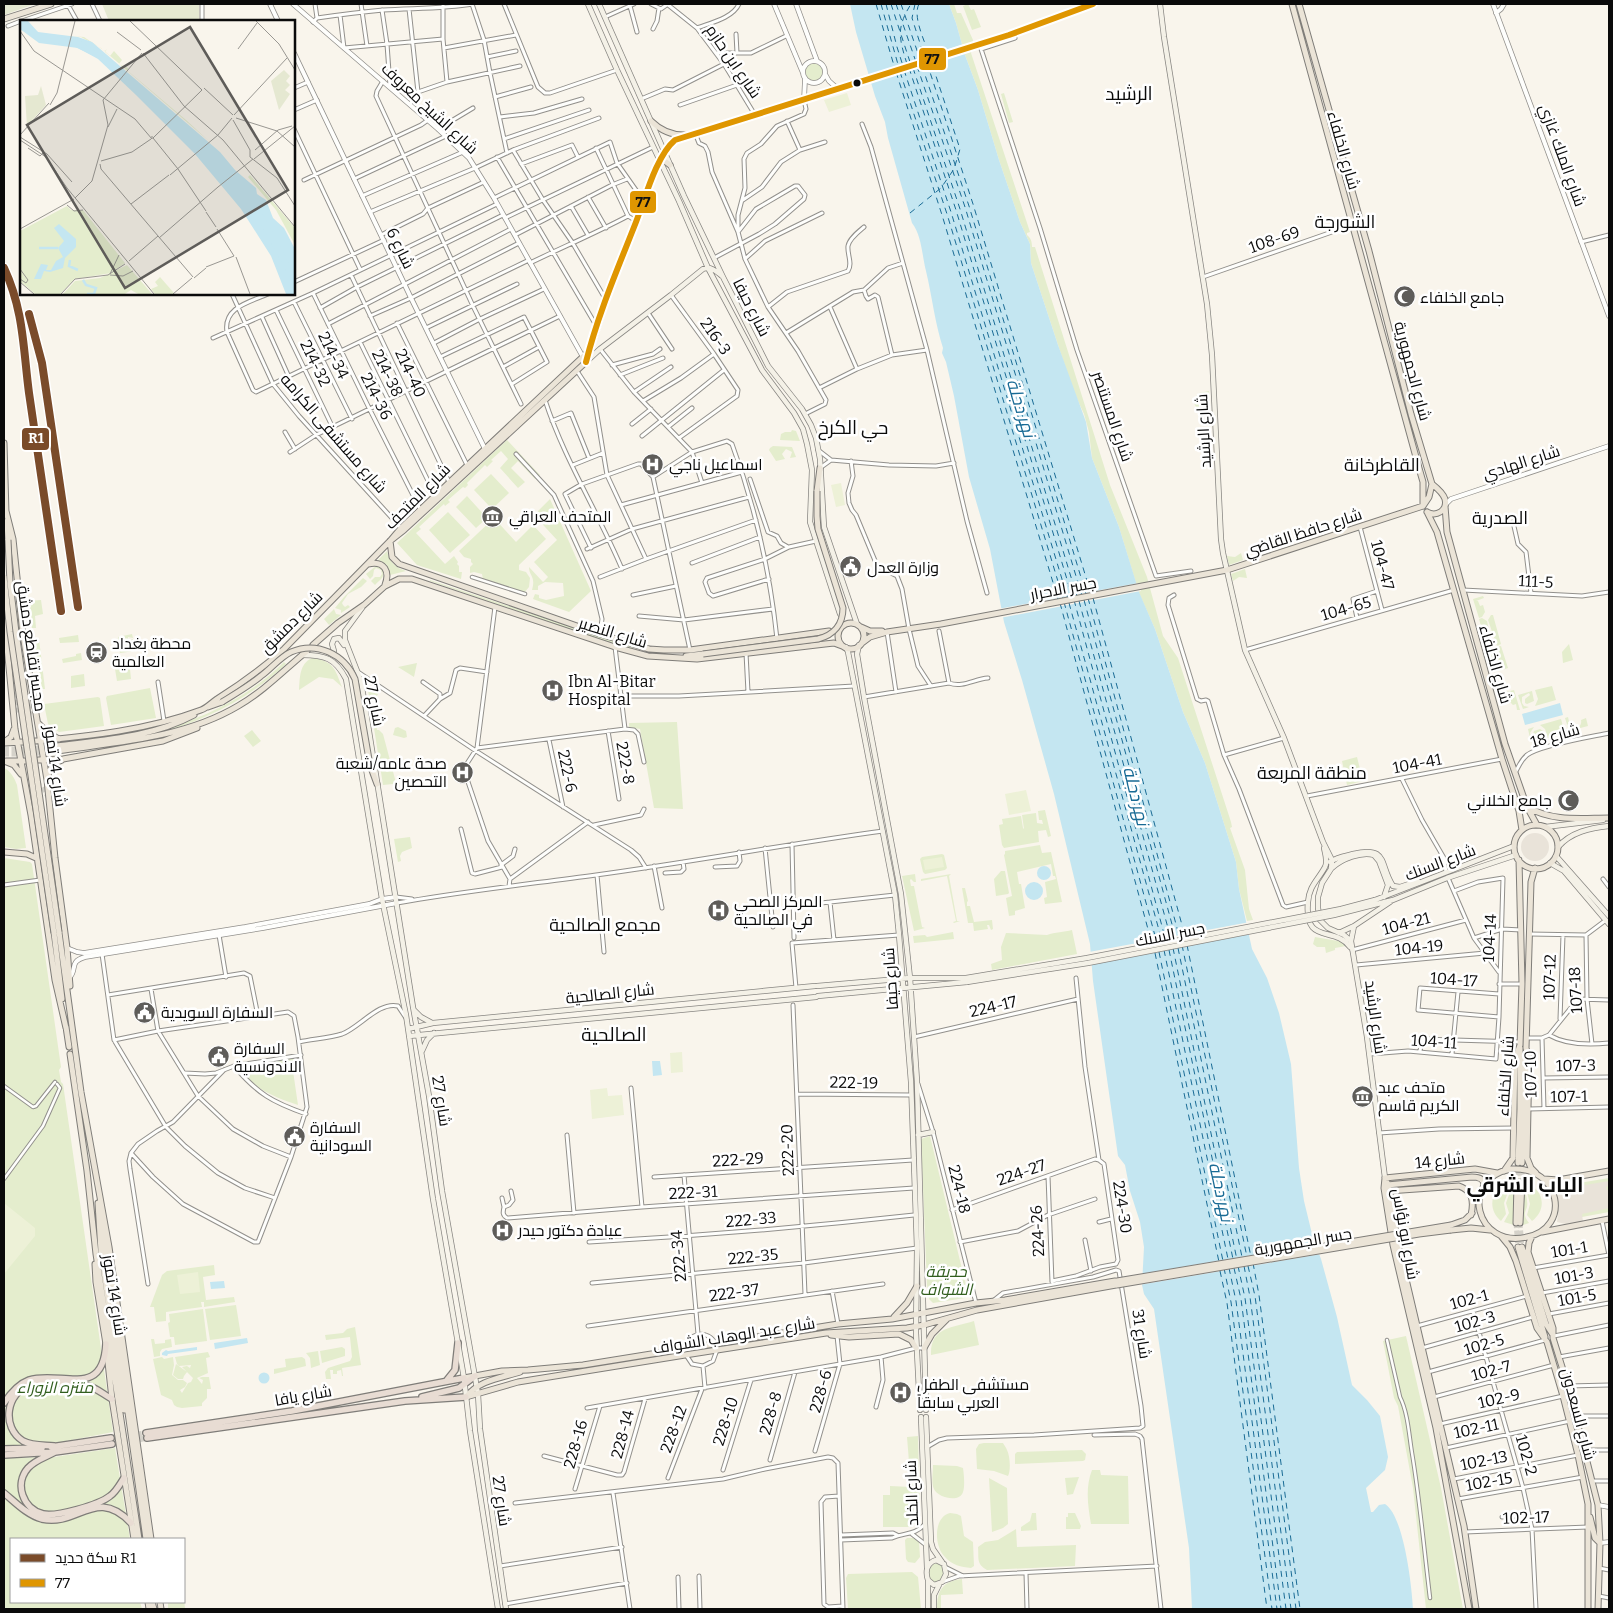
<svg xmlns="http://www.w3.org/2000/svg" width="1613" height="1613" font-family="Bitter,Cairo,serif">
<rect width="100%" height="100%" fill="#f9f5ec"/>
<path fill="#e4edcd" d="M949 4H954L957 13H961L973 40 971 53 1030 232 1027 233V235C1031 238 1032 242 1032 247H1035L1110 485 1147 577 1163 636 1178 658 1231 822 1232 827 1230 828 1245 870 1249 909 1253 920 1247 921 1239 889 1236 862 1205 763 1183 712 1155 629 1139 593 1119 527 1092 458 1089 432 1084 414 1073 390 1058 345 1031 263 1030 244 1020 222 999 160 978 90 965 55 956 23Z
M968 4 971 10 974 9 981 27 972 30 963 6Z
M805 72a9 9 0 1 1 18 0a9 9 0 1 1-18 0Z
M1004 93 1013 122 1009 123 1001 94Z
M1209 391 1210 410 1198 409C1192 403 1193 398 1199 393Z
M792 430 796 431 800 441 780 440 781 434 785 432H791Z
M507 440 540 475 535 479 518 461 511 468 525 482 518 488 500 468 508 459 501 451 491 460 493 461 487 467 485 465 467 483 468 485 465 488 463 487 448 500 450 502 445 506 444 504 419 527 421 529 416 533 445 564 454 556 458 562 457 564 459 566V572H462L461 579 417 565 397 543Z
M773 446 792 447 796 457 790 458 792 452 786 449 782 454 785 459 776 461 769 450 770 448Z
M491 474 509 493 492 509 474 490Z
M467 496 487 518 476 528 456 507Z
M550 499 591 591 569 612 533 599 535 594 539 595V598L546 600 564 596 563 583 545 582 538 586V590H532C536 576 529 576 529 567L543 582 548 577 534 562 557 540 534 515Z
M448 512 470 535 450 553 429 530Z
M494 518 516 542 533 525 546 539 519 565V570L526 572 530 578 529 587 524 593 483 579 482 574 474 572 470 573V567L473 564 471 562V559L464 557 459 551Z
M387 551C390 563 395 567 406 571L390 575 387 565 378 560Z
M1241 553 1243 560 1229 565 1227 556 1235 557Z
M376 566 382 568C386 577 381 579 375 585L371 581 375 577H380L382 574 381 570 376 568 374 570 373 576 370 579 366 574Z
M1245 569 1247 578 1239 577 1233 581 1231 574Z
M363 578 367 581 361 587 348 594 342 603 343 605 345 607 348 605 350 607 341 613V610L335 608 344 597Z
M430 580 632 647 633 649 631 650 430 581Z
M1483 596 1484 598 1476 601H1478L1480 606 1483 605 1485 612 1482 617 1479 618 1473 599Z
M41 600 43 614 35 616 36 628H32L28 601Z
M334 609 336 614 341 615 329 625 324 619Z
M1491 615H1493L1501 644 1497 646 1488 620Z
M1482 618 1487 621 1494 654 1497 655 1501 670 1494 672 1479 619Z
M132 634 133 638 128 637V641L133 639 135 651 120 653 119 648 122 647H119L118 637Z
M78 635 79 642 60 643 59 638Z
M39 639 45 689H42L33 640Z
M1569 644 1573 660 1563 663 1562 652Z
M1501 646 1508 668 1502 670 1498 655 1499 653 1497 647Z
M81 653 82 660 63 663 62 659 76 656V654Z
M312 658C334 661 335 669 342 687L333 679 319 677 299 690C300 678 299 664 312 658Z
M284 662 286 664C249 699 204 721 156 734L155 732C202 719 249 697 284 662Z
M417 663 414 677 398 667Z
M128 668 130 669 131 679 117 681 115 669Z
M84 674 85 686 71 688V676Z
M1552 686 1556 700 1535 706 1538 699 1535 690Z
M150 688 156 718 111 725 106 698 107 696Z
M373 688 379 693 372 702 377 730H379L383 734 395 779V782L393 784 383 785 368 690Z
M1514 690 1520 710H1517L1516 704 1513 705 1510 702H1508L1502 693Z
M1532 691 1534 701 1527 704 1525 703V699L1530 695 1529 693 1522 697V703L1524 706 1529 707 1523 709 1518 695Z
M98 697 100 698 104 726 59 732 48 724 44 704Z
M1568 717 1570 726 1574 728C1579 728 1582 725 1581 720L1586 718 1588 726 1569 731 1565 718Z
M1561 719 1565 734 1548 738 1545 729 1540 725Z
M677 722 683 809 654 808 640 729 629 727V723Z
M398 727 406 731 407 737 404 738 393 735 395 728Z
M1534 727 1530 733 1532 738 1537 740 1541 739V736H1536L1533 734 1534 731 1540 729 1543 731 1545 739 1531 743 1528 729Z
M252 730 261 741 253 747 244 736Z
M1357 757 1363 781 1347 785 1342 761Z
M4 768C10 770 15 779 17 785L26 848 16 849 4 847Z
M1045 810 1051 836 1048 837 1046 830 1038 831 1039 842 1004 848 1002 845 999 825 1003 824 1002 819 1021 816 1023 828 1024 829 1022 815 1036 813 1037 823 1043 824 1042 820H1039L1038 811Z
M410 837 412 848 402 852 400 856 401 861 398 862 394 839Z
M1040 845 1042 853 1051 852 1062 902 1045 904 1044 898 1047 897 1045 882 1056 879 1055 876H1053L1051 864 1017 872 1019 884H1021L1025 908 1015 911V915L1009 916 1006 898 1012 896 1004 855 1005 854V851Z
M942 854 944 855 947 868 945 870 925 874 923 872 920 859 922 857Z
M4 858 30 862 32 864 61 1067 59 1070 61 1082 63 1084 113 1432 51 1444 4 1446Z
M1001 871H1005L1009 893 1008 894 996 896 994 879Z
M915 874 916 882H914L911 879 910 880 911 886H914L922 927 925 928 914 931 902 876Z
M951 874 949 876 957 921H960L954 923 953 922 956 921 947 876 921 881V879Z
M962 888H965L968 901 967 902V906H970L974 922 992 920 993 929 991 930 989 925H987L988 929 974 931 973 923H968Z
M1072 930 1077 954 992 970 991 964 1002 960 1001 947 1006 933 1047 935C1055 932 1064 932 1072 930Z
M953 932 954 939 914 943 913 936 925 935 927 937Z
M1315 937 1338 941 1345 944 1346 946 1335 948V950L1326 953 1325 947H1317L1313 944Z
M296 1057 299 1070 293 1071 298 1105C283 1100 241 1086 246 1066Z
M930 1136 968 1294 965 1298 933 1303 929 1299 927 1285 921 1139Z
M1609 1178V1212L1582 1217 1579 1183Z
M1515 1181 1514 1225 1504 1222 1509 1213 1506 1203 1510 1192 1506 1184Z
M1524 1182 1530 1184 1525 1192C1526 1195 1527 1198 1527 1201 1529 1212 1520 1211 1529 1223L1523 1225Z
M1504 1185 1508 1192 1504 1203 1506 1214 1501 1221C1488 1210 1490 1193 1504 1185Z
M1532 1186C1545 1195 1545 1211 1532 1221L1527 1215 1530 1204 1527 1192Z
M214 1265 215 1275 203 1277 206 1300 234 1297 235 1302 204 1307V1302H201L202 1307 166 1312V1321L156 1322 154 1307H150L162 1275 167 1271Z
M236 1305 241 1336 210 1340 205 1309Z
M203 1309 207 1341 175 1345 174 1337H170L168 1323 170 1322 169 1314Z
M974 1321 979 1345 931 1355C930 1327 952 1328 974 1321Z
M355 1327 361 1365 342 1368 343 1376H342L341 1370 337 1371V1374H333V1370H330L331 1379H326L325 1372 328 1368 350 1361 352 1357 350 1337 326 1340 325 1335 343 1333 347 1329Z
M1406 1336 1441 1488 1463 1609H1426L1413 1488 1398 1406 1394 1398 1383 1341Z
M151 1339H154L155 1344 165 1343V1340L171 1339 172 1347 162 1349 160 1352V1356L154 1357Z
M342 1347 345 1349V1356L322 1363 320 1351Z
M318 1351 320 1365 311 1368 310 1358 306 1353Z
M208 1352 210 1357 206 1358 208 1373 197 1378 202 1384 203 1380 199 1378 202 1377H209L211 1389H207V1398L202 1403V1406L182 1408 177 1407 174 1405 172 1400 161 1395 153 1359 162 1357 164 1359 173 1357 174 1365 172 1375 178 1380H183L187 1383 185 1387 180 1390 182 1393 188 1383 191 1382 193 1378H196H193L182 1367 187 1366 190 1368 191 1365 179 1366 177 1364 175 1357Z
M302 1357 305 1359 306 1366 274 1374V1369L286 1367 285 1359Z
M176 1364 187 1372 184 1376 183 1379H178L173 1375Z
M918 1436 920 1513 918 1520 911 1527H883V1495H890V1486L911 1487 907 1437Z
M984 1443H1003C1004 1445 1006 1447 1007 1450 1010 1456 1011 1470 1008 1476L994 1471 977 1469 976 1449 979 1444Z
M115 1448 130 1539H11V1602H140L142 1609H4V1458L54 1457Z
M1082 1450 1086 1454 1085 1460 1083 1461 1015 1464V1454L1017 1452Z
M933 1465 957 1466 963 1468C964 1475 965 1486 963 1492 960 1503 938 1498 934 1489 931 1483 933 1472 933 1465Z
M1092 1470H1100L1101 1475 1128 1476 1129 1524H1091C1088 1506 1085 1488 1092 1470Z
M1079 1477 1073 1494 1067 1495 1065 1478Z
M989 1478 1007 1488 1008 1524 1003 1528 992 1532Z
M950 1513 957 1514 961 1516 964 1536 973 1542 974 1566 971 1568C961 1567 952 1565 945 1557 934 1547 933 1517 950 1513Z
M1032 1513H1036L1037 1530 1021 1531V1527L1030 1521Z
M1068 1513H1075L1081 1526 1080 1529H1066V1517H1068Z
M1016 1529 1017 1547 1076 1545 1075 1566 987 1570C976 1564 979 1558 978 1547L985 1542 998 1540Z
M907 1538H913L919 1542 920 1557 915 1563 908 1562 906 1559 905 1540Z
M938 1563 942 1566 944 1572 942 1580 933 1583 929 1579 928 1571 933 1564Z
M912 1572 918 1577 921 1609H848L846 1578 848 1574Z
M962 1579 963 1594 941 1595V1609H937C937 1590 943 1581 962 1579Z
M184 1598 185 1609H168V1602H184Z"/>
<path fill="#e5e8d1" d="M4 4H35L4 15Z
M102 4H199V21H109Z"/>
<path fill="#edf1d7" d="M847 93 851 105 829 112 824 100Z
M841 483 845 505 836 507 831 485Z
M1026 790 1031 811 1009 815 1005 794Z
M942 857 944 867 925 870 923 860Z
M682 1052 683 1072 671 1073 670 1053Z
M607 1088 608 1096 622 1095 624 1115 592 1119 590 1090Z
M4 1203 35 1228V1236L4 1274Z
M198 1272 200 1292 180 1294 177 1275Z"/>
<path fill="#e9e3d9" d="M1521 847a14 14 0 1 1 28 0a14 14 0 1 1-28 0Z
M1578 1180 1579 1186 1609 1181V1186L1606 1187 1607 1190 1609 1189V1208L1582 1214 1583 1222 1566 1224 1557 1222 1559 1205 1556 1186Z"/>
<path fill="#c4e6f1" d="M850 4H949L956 23 965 55 978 90 999 160 1020 222 1030 244 1031 263 1058 345 1086 422 1092 458 1119 527 1139 592 1155 629 1183 712 1205 763 1236 862 1239 889 1252 949 1267 978 1279 1013 1291 1064 1299 1168 1304 1201 1313 1238 1321 1259 1337 1317 1352 1385 1367 1400 1380 1416 1388 1457 1385 1470 1366 1488 1371 1512H1373L1379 1505 1385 1504C1404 1516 1412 1587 1413 1609H1192L1189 1548 1154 1309 1144 1294 1142 1285 1144 1247 1140 1222 1130 1191 1125 1165 1118 1156 1093 981 1090 944 1054 794 1022 680 1004 622 990 549 969 477 954 396 946 362 942 353 943 348C935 324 932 296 926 271 922 256 922 236 912 223L888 138 885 122 875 96 856 32Z
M1560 703 1563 715 1525 725 1522 714Z
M1037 873a7 7 0 1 1 14 0a7 7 0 1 1-14 0Z
M1025 891a9 9 0 1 1 18 0a9 9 0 1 1-18 0Z
M652 1061H660L662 1075 653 1076Z
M224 1281 225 1288 211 1289 210 1282Z
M247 1338 248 1343 215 1349 214 1343Z
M197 1347V1350L168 1354 167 1356 162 1355V1353L166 1350 168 1351Z
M258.5 1378a5.5 5.5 0 1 1 11 0a5.5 5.5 0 1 1-11 0Z"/>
<path fill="#f9f5ec" d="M964 44 967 53 870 83 867 76Z
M1138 583 1141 591 1000 618 998 609Z
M1250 922 1251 934 1090 964 1089 952Z
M1318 1244 1322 1254 1139 1285 1140 1274Z"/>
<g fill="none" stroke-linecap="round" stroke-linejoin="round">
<path stroke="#196b95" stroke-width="1" stroke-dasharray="6 5" stroke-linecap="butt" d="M876 4 895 69
M881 4 899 68
M886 4 897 47 903 66
M891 4 911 65
M896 4 916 62
M901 4 921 62
M915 4 912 18 925 59
M919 4C912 17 926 44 930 57
M927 63 973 204 1091 594
M907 64C899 38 896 28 911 4
M917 66 965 207 1082 596
M922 66 969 206 1086 594
M909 68 956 210 1072 596
M913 68 960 209 1077 597
M904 70 951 212 1068 599
M896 72 942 215 1058 599
M900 72 947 214 1063 598
M910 213 941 188 954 169 960 149 931 61
M1088 598 1180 939
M1093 598 1185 936
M1074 600 1166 941
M1084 600 1176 939
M1079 601 1171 939
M1064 602 1157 943
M1060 603 1152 944
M1069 603 1162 941
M1182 945 1247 1257
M1187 945 1251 1257
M1173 948 1237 1260
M1178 948 1242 1257
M1164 950 1228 1259
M1169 950 1233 1259
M1159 952 1223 1261
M1155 953 1219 1262
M1253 1263 1259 1295 1300 1609
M1238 1266 1245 1298 1286 1609
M1244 1266 1250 1297 1291 1609
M1248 1266 1255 1296 1296 1609
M1224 1268 1231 1302 1272 1609
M1229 1268 1236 1301 1277 1609
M1234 1268 1241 1299 1281 1609
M1220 1271 1227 1303 1267 1609"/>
<path stroke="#d5d2ca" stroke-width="5" stroke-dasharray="5 2.5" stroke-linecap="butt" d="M12 678 19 713 23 715 29 714 32 709V702
M4 749H30L57 746
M4 754H31L57 751
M29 795 30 787 36 784 43 787 48 797
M1517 1183 1518 1163
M1522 1183V1166
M1516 1223 1518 1247
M1520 1223 1522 1247"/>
<path stroke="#d5d2ca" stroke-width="5.5" stroke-dasharray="5.5 3" stroke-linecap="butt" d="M111 1438 146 1433
M114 1444 147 1438"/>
<defs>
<path id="pedestrian" d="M472 577 525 594
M4 1086 33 1107 36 1106 55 1082
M4 1179 43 1126 60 1088 57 1084
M1387 1340 1400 1397C1408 1413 1409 1435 1412 1453 1420 1501 1424 1549 1430 1598"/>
<path id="minor" d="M92 4 100 21
M202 4V21
M315 4 317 18
M361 4 367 46
M443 4V39L447 82
M472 4 484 40 490 73 507 153
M504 4 538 87 545 93H550L617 70
M651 4 661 9 668 4
M667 4 697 28 724 64 755 115
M68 5 77 21
M630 6 637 32
M409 9 418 92
M382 10 387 44 390 86
M340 15 344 48 443 39
M605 17 634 4
M22 21 72 4
M313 22 317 18C338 15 361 12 383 10 413 8 443 9 473 4
M8 26 21 21
M697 28C710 23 733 18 739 4
M653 29 657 21 659 8
M1013 33 1015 38 981 49 1040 228 1077 350 1156 576 1191 571
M736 34 737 53
M444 48 516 35
M716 53H751L786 36
M487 57 516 51
M383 81 377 91 376 96 473 306 521 404
M294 88 308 82
M495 97 531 87
M641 99 665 89 673 90 724 64
M410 104 418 92 447 82 520 66
M680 105 737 85
M294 110 317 100
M500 117 534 113 582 99
M862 124 871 147 927 350 967 521 987 593
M294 129 360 269
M438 129 473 108
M695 133 699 143 705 146 708 152 712 172 738 232 745 259 768 307 798 351 826 400 825 404 805 414
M504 139 589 110
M596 148 628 216 636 221
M513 150 543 200 572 242 606 300
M800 150 825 142
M497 157 597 327
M521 164 572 145 578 157
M354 179 446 136
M304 180 421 125 428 120
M362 196 463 152
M588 197 606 228
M494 198 610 142 617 163 643 200
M743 200 762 187 781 162 800 150 787 121
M571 206 588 235
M370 212 475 168 513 150 599 118
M505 218 653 147
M738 228V215L745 188 744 159 747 153 761 144 777 126 804 114 806 109 804 100
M381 235 423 214 428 208 484 182
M515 235 612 185 627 179
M1581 242 1609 235
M714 258 759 234 775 224 804 199 805 195 798 186H795L756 209 738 232
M745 259 765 241 822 213
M530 263C563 247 596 233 628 216
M351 275 449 482
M1203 277 1352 225
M294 282 384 240
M864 290 866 296 868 299 875 295 878 297 892 355
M313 293 370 410 420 509
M232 294 273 384 299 416 401 528
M268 294C250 302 223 307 227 332L253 390 256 392 529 260
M671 295 714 354 738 390 737 396 679 438
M294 302 352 419
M768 307 787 292 848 271C853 263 847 255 848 246 849 239 858 232 864 227
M830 307 857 369
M320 308 357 287 503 215
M276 310 333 428
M648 313 672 349
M370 316 411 298 519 243
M262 317 289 377
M397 323 467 465
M328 324 511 229
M426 328 517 284
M786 333 853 292 864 290 888 268 903 263
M213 338 313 293 497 204
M360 342 435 495
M434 343 480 319 544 289
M600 349 634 392 692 452 702 483
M440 357 524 317 547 362 512 384
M612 365 653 354 660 349
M503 367 539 347
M577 371 594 397 607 475 646 559
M620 375 663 358
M819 388 857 369 892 355 927 350
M634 392 671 367
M545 400C564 459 598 512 622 569
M643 401 681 378 714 354
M552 421 571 413 589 458
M632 424 651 409
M668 427 692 408
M285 432 295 449
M642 436 724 370
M818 450 831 460 889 465 936 466 954 463
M290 452 316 435 560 316
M516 454 554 495 593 581 602 619 600 634
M851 461 853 476 848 493 849 503 852 510 856 515 876 563 881 568 897 576 902 589 909 629 918 666 931 686
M573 465 603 453
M820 468 831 460
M653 477 692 452 727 441 732 444C755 506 770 572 777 639
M750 479 768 532 777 536 781 543 788 547
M621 505 742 472
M1513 522 1518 544 1526 552 1531 593
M1360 527 1382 610
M591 548 565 494 582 484 638 464H641L653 477 690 650
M587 549 632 529 749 497
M692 563 760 537
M600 577 646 559 756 520
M769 579 713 596 709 593 705 582 707 578 765 559 789 547 816 541
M1463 590 1582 596 1609 592
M633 595 676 586
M1174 595 1169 598 1168 605 1197 699 1201 701 1206 700 1208 701 1224 755 1239 789 1283 905 1286 907 1308 902
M495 607 477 748 466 765 464 770 488 841 510 879
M639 616 684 620 773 609
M1357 618 1353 599 1377 591
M939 631 949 683
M887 632 896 692
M615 647 625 729
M1245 650 1454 590
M746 653 748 692
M358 672 476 751 631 850 639 857 646 868
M158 682 164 721
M423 682 440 694V699L424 716
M620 696H679L854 686
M864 697 949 683C963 688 974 679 988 678
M440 699 450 693 456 670 460 668 487 672
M608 731 619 799
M549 740 563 807
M477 748 625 729 634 730 638 734 644 762
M1224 755 1284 738
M1516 771C1519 766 1521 760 1527 755 1540 745 1590 737 1609 733
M1402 779 1422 820 1444 858 1446 872
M1307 796 1502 759
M594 825 641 815 644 809
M461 829 472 873 475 874 502 867
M792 844 794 938
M765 848 773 927
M501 865 513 856 515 849
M654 866 662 908
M715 867 737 866 740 861 739 852
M665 873 681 872 684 869 683 862
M597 875 604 952
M1448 878 1474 938 1499 972
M1603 879 1609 887
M4 885 40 880
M509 886 510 879 588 822
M396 897 412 899
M830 902 834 940
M397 903C463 891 530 884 596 875 692 862 787 844 883 831
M821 903 895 895
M1530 934 1586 935 1606 920
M219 935 226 977
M1586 935 1587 999 1592 1044
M1474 938 1502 929 1521 930
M1352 950 1466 920
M102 954 114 1040 166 1127 185 1146 218 1173 245 1188 275 1198
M1356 965 1485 953
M1499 984H1522
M796 988 792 943 899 935
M151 989 158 1031 198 1096 233 1129 263 1146 291 1157
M108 995 244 973 250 976 258 1016
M793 1005 805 1294
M1499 1017 1418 1010 1420 988 1499 994
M1560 1019 1563 935
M1549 1035C1566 1045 1590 1045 1609 1043
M914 1037 1078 999
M1527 1038H1542L1549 1035 1578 999 1609 1000
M1542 1038 1544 1109
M114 1040 158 1031 288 1012 294 1016 298 1037 307 1107 291 1157 258 1242H254L183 1204 153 1177 131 1153
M299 1042C313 1039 329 1038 342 1034 359 1028 379 1001 398 1006L406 1018
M1420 1051 1422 1039 1520 1042
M1370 1054 1408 1051 1496 1059 1499 1017 1503 878 1478 882 1454 891
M1452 1054 1458 992
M234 1066C258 1094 272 1102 306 1114
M185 1073 205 1074 216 1073 234 1066 301 1055
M1543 1078 1609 1077
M918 1084 933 1132 976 1303
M631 1088 642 1207
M797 1094 911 1095
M1529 1109 1609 1107
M1379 1133 1439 1129 1514 1128
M567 1135 574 1213
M684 1175 698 1334
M1048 1176 1052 1282
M654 1177 913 1160
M511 1191 513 1200 509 1205 504 1207C503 1212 502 1215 507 1218L642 1207 914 1188
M502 1198 504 1207
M952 1210 1095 1159 1099 1160
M1602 1221 1609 1255
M1099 1222 1111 1219
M1085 1240 1091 1271
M589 1242C698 1236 806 1227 914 1215
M960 1242 1018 1231 1048 1215 1095 1199
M1533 1268 1609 1255
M1052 1281 1076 1276 1100 1267 1116 1264 1118 1260 1104 1164 1099 1160 1085 1067 1076 978
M592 1283 804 1263 917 1248
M148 1284 130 1169 129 1161 131 1153 138 1144 157 1131 173 1122 224 1070
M832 1291 838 1324
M1542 1293 1609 1281
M1473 1311 1523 1488 1532 1529 1536 1609
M1549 1314 1609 1303
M588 1326 883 1284
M1417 1326 1527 1296
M1554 1336 1609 1325
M1422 1348 1533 1317
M685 1349C689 1332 707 1329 716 1344
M686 1355 692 1364 703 1366 713 1361 717 1350
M1559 1357 1609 1348
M703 1366 705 1388
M1428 1372 1545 1340
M1568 1386 1609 1385
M1434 1397 1554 1365
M876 1407 883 1380 881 1357
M587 1408 840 1364 881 1357 916 1348H923
M1576 1416H1609
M1440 1424 1563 1396
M1094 1435 1135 1434 1140 1436 1142 1439 1161 1609
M927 1447 939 1440 947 1438 1034 1435 1140 1428 1143 1426 1141 1406 1119 1271 1116 1270 1093 1277 1003 1293 993 1301
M1446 1448 1570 1421
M1585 1450H1609
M815 1451 840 1364 837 1336
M544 1456 617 1475H622L624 1472 645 1399
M770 1460 795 1372
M723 1470 751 1380
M668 1478 702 1389
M1454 1479 1578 1455
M1593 1481H1609
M575 1489 600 1406
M613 1493 630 1609
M839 1496 825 1497 821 1502 824 1604 828 1607 843 1606
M1458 1499 1583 1477
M515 1503 723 1479 765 1469 828 1457 833 1458 838 1463 843 1609
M1502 1517 1529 1515
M1465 1532 1588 1527
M912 1534 926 1545
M841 1535 893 1533 897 1535
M841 1540 892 1538C905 1532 914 1536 925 1524
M500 1566 622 1547
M945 1567 963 1576
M1599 1568 1609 1570
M1026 1573 1027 1609
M699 1576 700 1609
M678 1577 679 1609
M942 1582 959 1576 1157 1566
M1599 1596 1609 1598
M505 1604 627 1583"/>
<path id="tertiary" d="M270 4 278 21
M293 4 438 129 469 158 494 198 583 357
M774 4 803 73
M796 4 817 61
M1493 4 1609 316
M1496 13 1501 9 1504 4
M294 53 411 298 485 449
M803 72a11 11 0 1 1 22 0a11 11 0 1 1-22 0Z
M825 74 829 81 838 89
M804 100 805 79
M1446 504 1451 499 1609 446
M67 948 77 952 84 953 245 927 369 904 382 899 396 897
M69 978C78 970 68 962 85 957L263 928 397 903
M1598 1505 1609 1507
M1600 1543 1609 1542"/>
<path id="secondary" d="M588 4 617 70 679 201 708 268 762 370 794 413 803 429 807 444 812 470 810 522 840 614
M599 4 684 196 723 277 768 366 802 409 811 425 816 438 820 459 824 527 857 624
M1160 4 1164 37 1207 304 1212 355 1221 539 1223 553 1245 650 1284 738 1323 842 1332 860 1331 869 1322 883 1318 897V908L1320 920 1328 928 1344 935 1351 941 1367 1037 1385 1178
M586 362 600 349 671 295 703 269C711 266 716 271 722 276
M362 608 345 631V640L361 681 413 1007 429 1096 442 1191 478 1394 480 1429 506 1609
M842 625V626
M859 645 857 654 864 697 901 894 910 978 917 1081 926 1410
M846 647 848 652 895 895 899 935 911 1082 917 1248 916 1333 920 1410
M334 651 332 644 334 639 339 638 344 645
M302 655C325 655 335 658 346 679L382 899 406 1015 433 1199 464 1378 470 1431 498 1609
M1545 827 1603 820
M1558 847C1571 832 1590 828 1609 826
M1324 848C1325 854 1328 861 1325 867 1318 880 1309 886 1308 902 1304 946 1334 925 1350 947
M1556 856 1609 916
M1330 862C1337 857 1345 856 1353 854 1389 845 1379 865 1393 886L1400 887 1418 881
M1550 863 1564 871 1609 924
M1332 868C1341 859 1362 851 1374 855L1379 861 1388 885 1384 897
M1375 900 1514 846
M1377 904 1393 900 1447 878 1516 855
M1339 933 1354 926 1390 902
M1351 941 1354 926
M817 986 910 978H966
M818 996 967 982
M414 1010 421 1017 432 1023
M408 1029 433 1023 815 986
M409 1036 816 997
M422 1051 427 1040 434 1033
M918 1135 933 1132
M921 1417 927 1568
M926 1417 931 1542 933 1549 942 1562
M936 1560 944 1564 946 1574 942 1582 934 1585 928 1580C925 1571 927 1563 936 1560Z
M928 1609V1581
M934 1609V1595L939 1585"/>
<path id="primary" d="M1292 4 1419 468 1423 482V506
M1299 4 1369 251 1411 414 1432 484 1429 497 1423 506
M4 19 51 4
M651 121C660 130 671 135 684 135
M660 160 666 162 670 165
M4 443 6 513
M817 491 820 468
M1445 506 1447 532 1505 744 1527 807 1537 825
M6 511 13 539 23 635 47 780 55 858 67 948 70 986
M1427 512 1437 532 1502 759 1519 811 1522 830
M1427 512C1436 517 1448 511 1445 499 1443 493 1437 488 1432 484
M7 521 8 540
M390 541 404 530 586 362 606 300 643 201 662 156 675 140 1009 35 1093 4
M390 541 392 557 399 564 600 634 649 649 664 650H690L829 631
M368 564C385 560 390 572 385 585
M4 616 15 729 31 815 55 980 66 1028
M838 636a13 13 0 1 1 26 0a13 13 0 1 1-26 0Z
M861 627 870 631H882
M862 643 870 637 887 632 941 624 1227 570 1423 506
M313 645 338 623 364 605 385 586 399 579H412L615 647 648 656 697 659 825 644 834 643 842 646
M686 656 703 654
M208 707 222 702
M38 723 48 733 59 739
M35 741C90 736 148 730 201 710 207 708 211 703 217 699 241 684 263 668 284 649L390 541 401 528 588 352
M4 742 11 737 14 729
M4 743 23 742
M57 746C103 740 153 737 194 715
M57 751C118 742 184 738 238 706 264 691 284 670 307 651
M38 760 63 759 163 741 197 728
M4 761 14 765 21 774
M6 761H26
M370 765 377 784
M47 777 53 764 62 760
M1527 807C1553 822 1581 818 1609 818
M1514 847a22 22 0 1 1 44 0a22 22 0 1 1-44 0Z
M4 852 27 854 36 858
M1535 868 1531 882 1526 1048 1529 1058 1527 1158 1531 1168 1536 1173
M59 932 81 1092 109 1247 151 1539
M54 933 62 999
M66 1027 69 1047
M70 1054 87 1171 96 1254 139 1539
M1518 1163 1520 1109V1048
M1522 1163 1525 1058
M1511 1169C1561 1166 1572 1228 1527 1237 1476 1249 1458 1179 1511 1169Z
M1504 1171 1513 1158 1515 1059 1520 1045 1522 984 1519 860
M1385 1178 1389 1188 1398 1245 1464 1526 1476 1609
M1385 1178 1384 1188 1393 1245 1436 1428 1469 1609
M1385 1178 1475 1169 1497 1173
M1544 1179 1558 1180 1609 1171
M1387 1185 1472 1177C1478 1177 1484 1178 1484 1185
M1388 1191 1459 1186C1473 1191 1474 1202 1471 1215
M98 1203 101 1251 124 1410
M101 1223 146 1539
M1516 1223 1517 1183
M1520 1223 1522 1183
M1451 1225 1465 1220 1472 1213
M1451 1230 1471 1228 1490 1230
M1542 1232 1609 1219
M1501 1236 1510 1247 1516 1261 1537 1328 1547 1342 1563 1396 1578 1455 1588 1504V1609
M1532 1236 1529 1243 1528 1252 1553 1328V1338L1568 1386 1598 1505 1600 1543 1598 1609
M1518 1247 1545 1337
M1522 1247 1546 1324 1553 1335
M95 1264 96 1282 106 1344 112 1399 134 1539
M894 1317 907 1303 917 1286
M831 1335 849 1337 899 1334 911 1340 916 1348
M924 1348 932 1334 947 1319
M464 1378 502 1371 528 1370 583 1365 838 1324 892 1319 976 1303 1005 1300 1115 1281
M466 1397 518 1382 685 1355 826 1333 907 1328 924 1325 977 1310 1116 1285
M466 1397C479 1380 501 1378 520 1372
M1590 1517 1595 1538 1600 1543
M148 1602 149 1609
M152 1602 154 1609
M160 1602 161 1609"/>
<path id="motorway" d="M447 1380 455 1370 458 1343
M422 1397 459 1388 475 1376
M4 1403C10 1394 18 1384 29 1380 61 1370 103 1400 106 1344
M146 1433 292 1411 464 1378
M147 1438 405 1401 466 1397
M54 1446C44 1445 32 1446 23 1441 1 1427 6 1393 30 1385 40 1382 77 1383 88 1386 97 1388 104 1395 112 1399
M51 1447 111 1438
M4 1449 42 1448
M55 1452C46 1457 35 1460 28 1468 14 1484 23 1509 43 1514 56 1517 99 1505 110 1496 116 1492 120 1484 124 1478
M4 1455 55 1452 112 1444
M4 1493C15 1502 27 1515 42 1519 78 1527 96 1486 131 1523"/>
</defs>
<use href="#pedestrian" stroke="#92908c" stroke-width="4.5"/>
<use href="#minor" stroke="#92908c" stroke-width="5"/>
<use href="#tertiary" stroke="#92908c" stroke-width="5.5"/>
<use href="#secondary" stroke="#888682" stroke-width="6"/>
<use href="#primary" stroke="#7f7d79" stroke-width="7"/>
<use href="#motorway" stroke="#7f7d79" stroke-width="8"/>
<use href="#pedestrian" stroke="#fefefc" stroke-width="2.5"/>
<use href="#minor" stroke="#fefefc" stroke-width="3"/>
<use href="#tertiary" stroke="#fefefc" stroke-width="4"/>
<use href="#secondary" stroke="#f4f1e7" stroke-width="4.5"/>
<use href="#primary" stroke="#ebe4d7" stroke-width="5"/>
<use href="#motorway" stroke="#e8dcd3" stroke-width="5.5"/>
<defs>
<path id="secondary-bridge" d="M966 978 1087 958 1341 909 1375 900
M967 982 1088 963 1334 915 1377 904"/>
<path id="primary-bridge" d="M8 540 10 583 16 632 59 932
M4 577 10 632 54 933
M703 654 818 639C834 635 843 624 843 608L818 529 817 516V491
M222 702C235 694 249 686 261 676 271 669 280 657 291 652 317 641 344 654 355 679L370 765
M1117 1281 1451 1225
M1117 1285 1419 1234 1451 1230"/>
</defs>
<use href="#secondary-bridge" stroke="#888682" stroke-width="6" stroke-linecap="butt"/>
<use href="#primary-bridge" stroke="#7f7d79" stroke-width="7" stroke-linecap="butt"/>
<use href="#secondary-bridge" stroke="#f4f1e7" stroke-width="4.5"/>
<use href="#primary-bridge" stroke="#ebe4d7" stroke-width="5"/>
<defs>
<path id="bus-1" d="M586 362C598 314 618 268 636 222 645 199 656 156 675 140L1009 35 1093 4"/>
</defs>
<use href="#bus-1" stroke="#fff" stroke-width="10"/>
<use href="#bus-1" stroke="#df9601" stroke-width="6"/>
<defs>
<path id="rail-1" d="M4 268C24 311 23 348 29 393 40 466 50 538 61 611
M29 314 42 363 78 607"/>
</defs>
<use href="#rail-1" stroke="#fff" stroke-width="11"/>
<use href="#rail-1" stroke="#7a4b2a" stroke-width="8"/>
</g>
<defs>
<symbol id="mosque-disc" viewBox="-11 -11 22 22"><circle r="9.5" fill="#5e5c59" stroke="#fff"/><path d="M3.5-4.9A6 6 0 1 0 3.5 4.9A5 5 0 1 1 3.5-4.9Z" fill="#fff"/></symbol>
<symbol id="hospital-disc" viewBox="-11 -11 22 22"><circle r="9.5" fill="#5e5c59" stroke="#fff"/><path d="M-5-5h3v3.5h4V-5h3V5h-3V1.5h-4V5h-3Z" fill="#fff"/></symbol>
<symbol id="museum-disc" viewBox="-11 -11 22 22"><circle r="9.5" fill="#5e5c59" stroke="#fff"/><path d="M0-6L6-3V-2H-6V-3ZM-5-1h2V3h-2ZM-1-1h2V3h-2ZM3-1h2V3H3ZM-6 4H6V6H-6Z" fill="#fff"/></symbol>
<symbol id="civic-disc" viewBox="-11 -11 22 22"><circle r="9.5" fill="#5e5c59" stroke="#fff"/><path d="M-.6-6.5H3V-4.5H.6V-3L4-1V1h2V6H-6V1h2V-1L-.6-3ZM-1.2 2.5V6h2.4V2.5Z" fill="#fff"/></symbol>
<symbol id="station-disc" viewBox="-11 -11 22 22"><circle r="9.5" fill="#5e5c59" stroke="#fff"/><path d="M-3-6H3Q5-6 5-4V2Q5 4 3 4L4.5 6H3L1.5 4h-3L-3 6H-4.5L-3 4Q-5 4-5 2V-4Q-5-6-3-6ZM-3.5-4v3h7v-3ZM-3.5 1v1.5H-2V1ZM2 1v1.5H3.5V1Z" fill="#fff"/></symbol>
</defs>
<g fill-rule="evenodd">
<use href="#mosque-disc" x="1392" y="284" width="25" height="25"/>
<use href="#hospital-disc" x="640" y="452" width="25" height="25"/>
<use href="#museum-disc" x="480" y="504" width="25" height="25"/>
<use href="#civic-disc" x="838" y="554" width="25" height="25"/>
<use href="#station-disc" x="84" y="640" width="25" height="25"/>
<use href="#hospital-disc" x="540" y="678" width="25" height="25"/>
<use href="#hospital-disc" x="450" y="760" width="25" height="25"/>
<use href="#mosque-disc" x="1556" y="788" width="25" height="25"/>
<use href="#hospital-disc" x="706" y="898" width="25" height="25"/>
<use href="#civic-disc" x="132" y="1000" width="25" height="25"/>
<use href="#civic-disc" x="206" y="1044" width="25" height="25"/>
<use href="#museum-disc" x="1350" y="1084" width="25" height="25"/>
<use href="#civic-disc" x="282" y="1124" width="25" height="25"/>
<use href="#hospital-disc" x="490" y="1218" width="25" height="25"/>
<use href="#hospital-disc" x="888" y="1380" width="25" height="25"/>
</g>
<circle fill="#0a0a0a" stroke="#fff" stroke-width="2" cx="857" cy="83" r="4.5"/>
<g text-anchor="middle" stroke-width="5" stroke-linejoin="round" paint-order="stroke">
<g font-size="16" fill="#0a0a0a" stroke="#fff">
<text transform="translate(734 61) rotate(56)" y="6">شارع ابن حازم</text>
<text transform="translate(430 108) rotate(43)" y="6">شارع الشيخ معروف</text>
<text transform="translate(1344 150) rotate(74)" y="6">شارع الخلفاء</text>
<text transform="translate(1563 155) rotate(70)" y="6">شارع الملك غازي</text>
<text transform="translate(1274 239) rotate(-19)" y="6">108-69</text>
<text transform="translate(401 248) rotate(64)" y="6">شارع 6</text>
<text transform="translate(752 307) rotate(63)" y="6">شارع حيفا</text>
<text transform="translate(716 336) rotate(55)" y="6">216-3</text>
<text transform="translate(334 355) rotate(64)" y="6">214-34</text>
<text transform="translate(316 363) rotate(64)" y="6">214-32</text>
<text transform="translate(1413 371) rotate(75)" y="6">شارع الجمهورية</text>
<text transform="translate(388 373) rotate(64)" y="6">214-38</text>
<text transform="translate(411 373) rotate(65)" y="6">214-40</text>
<text transform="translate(377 396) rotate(63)" y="6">214-36</text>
<text transform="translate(1113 416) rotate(71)" y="6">شارع المستنصر</text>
<text transform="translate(1203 431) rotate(-93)" y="6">شارع الرشيد</text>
<text transform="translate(334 433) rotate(49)" y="6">شارع مستشفى الكرامه</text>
<text transform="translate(1521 462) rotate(-18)" y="6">شارع الهادي</text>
<text transform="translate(417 496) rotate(-45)" y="6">شارع المتحف</text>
<text transform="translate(1303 532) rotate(-18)" y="6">شارع حافظ القاضي</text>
<text transform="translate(1383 565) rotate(75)" y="6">104-47</text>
<text transform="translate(1536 581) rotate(3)" y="6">111-5</text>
<text transform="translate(1063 588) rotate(-11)" y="6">جسر الاحرار</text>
<text transform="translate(1346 608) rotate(-16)" y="6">104-65</text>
<text transform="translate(291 622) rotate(-45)" y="6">شارع دمشق</text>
<text transform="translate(613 632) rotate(17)" y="6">شارع النصیر</text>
<text transform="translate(32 646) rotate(82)" y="6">مجسر تقاطع دمشق</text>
<text transform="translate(1496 664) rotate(74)" y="6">شارع الخلفاء</text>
<text transform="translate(375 701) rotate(79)" y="6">شارع 27</text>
<text transform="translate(1555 735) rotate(-16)" y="6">شارع 18</text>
<text transform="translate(626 763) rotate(80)" y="6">222-8</text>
<text transform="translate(1417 763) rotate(-11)" y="6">104-41</text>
<text transform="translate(56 766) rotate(82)" y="6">شارع 14 تموز</text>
<text transform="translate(568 771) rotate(78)" y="6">222-6</text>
<text transform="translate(1440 862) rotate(-21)" y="6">شارع السنك</text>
<text transform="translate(1406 923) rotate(-15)" y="6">104-21</text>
<text transform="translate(1170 934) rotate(-11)" y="6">جسر السنك</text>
<text transform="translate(1489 938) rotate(-87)" y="6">104-14</text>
<text transform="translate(1419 947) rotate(-6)" y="6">104-19</text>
<text transform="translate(1549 977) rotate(-88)" y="6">107-12</text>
<text transform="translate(890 979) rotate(-94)" y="6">شارع حيفا</text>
<text transform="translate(1454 979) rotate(4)" y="6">104-17</text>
<text transform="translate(1575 990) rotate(-93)" y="6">107-18</text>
<text transform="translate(610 993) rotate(-6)" y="6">شارع الصالحية</text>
<text transform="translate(993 1006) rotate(-13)" y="6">224-17</text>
<text transform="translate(1376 1017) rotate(82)" y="6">شارع الرشيد</text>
<text transform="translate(1434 1041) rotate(4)" y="6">104-11</text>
<text transform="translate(1576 1065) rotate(-1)" y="6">107-3</text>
<text transform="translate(1530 1074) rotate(-91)" y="6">107-10</text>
<text transform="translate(1505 1076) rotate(-86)" y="6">شارع الخلفاء</text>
<text transform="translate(854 1082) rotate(1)" y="6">222-19</text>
<text transform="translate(1569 1096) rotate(-1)" y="6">107-1</text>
<text transform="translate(442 1101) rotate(81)" y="6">شارع 27</text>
<text transform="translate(787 1150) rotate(-92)" y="6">222-20</text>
<text transform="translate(738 1159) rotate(-4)" y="6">222-29</text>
<text transform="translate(1440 1160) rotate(-6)" y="6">شارع 14</text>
<text transform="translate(1021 1172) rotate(-19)" y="6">224-27</text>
<text transform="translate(960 1189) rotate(76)" y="6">224-18</text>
<text transform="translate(693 1192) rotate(-3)" y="6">222-31</text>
<text transform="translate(1123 1207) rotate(81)" y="6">224-30</text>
<text transform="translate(751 1219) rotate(-5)" y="6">222-33</text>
<text transform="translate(1037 1231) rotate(-93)" y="6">224-26</text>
<text transform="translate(1406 1234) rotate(80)" y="6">شارع ابو نؤاس</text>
<text transform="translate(1303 1241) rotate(-10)" y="6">جسر الجمهورية</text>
<text transform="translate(1569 1249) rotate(-9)" y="6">101-1</text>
<text transform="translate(678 1256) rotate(-95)" y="6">222-34</text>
<text transform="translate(753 1256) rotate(-6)" y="6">222-35</text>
<text transform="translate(1574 1275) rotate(-10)" y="6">101-3</text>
<text transform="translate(734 1292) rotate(-8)" y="6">222-37</text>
<text transform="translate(115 1295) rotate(81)" y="6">شارع 14 تموز</text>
<text transform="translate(1577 1297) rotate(-10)" y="6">101-5</text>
<text transform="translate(1469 1299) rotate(-15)" y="6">102-1</text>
<text transform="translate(1475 1321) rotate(-16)" y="6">102-3</text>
<text transform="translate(1142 1334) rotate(81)" y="6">شارع 31</text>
<text transform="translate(734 1335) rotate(-9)" y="6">شارع عبد الوهاب الشواف</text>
<text transform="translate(1484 1344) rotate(-16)" y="6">102-5</text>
<text transform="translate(1491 1370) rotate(-15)" y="6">102-7</text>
<text transform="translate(820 1391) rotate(-74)" y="6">228-6</text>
<text transform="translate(303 1395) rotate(-10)" y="6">شارع يافا</text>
<text transform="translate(1499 1398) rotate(-13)" y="6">102-9</text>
<text transform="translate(770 1413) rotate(-74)" y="6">228-8</text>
<text transform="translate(1579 1414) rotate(75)" y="6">شارع السعدون</text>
<text transform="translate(725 1421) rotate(-72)" y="6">228-10</text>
<text transform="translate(1476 1428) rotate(-12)" y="6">102-11</text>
<text transform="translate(673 1429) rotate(-70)" y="6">228-12</text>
<text transform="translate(622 1434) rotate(-75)" y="6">228-14</text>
<text transform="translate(575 1444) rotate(-74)" y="6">228-16</text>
<text transform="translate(1527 1455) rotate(74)" y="6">102-2</text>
<text transform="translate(1484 1460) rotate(-11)" y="6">102-13</text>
<text transform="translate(1489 1481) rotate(-10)" y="6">102-15</text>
<text transform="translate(911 1493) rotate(-92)" y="6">شارع الخلد</text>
<text transform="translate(502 1501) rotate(82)" y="6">شارع 27</text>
<text transform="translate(1526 1517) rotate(-2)" y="6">102-17</text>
</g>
<g font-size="16" fill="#0a0a0a" stroke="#fff" text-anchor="start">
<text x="1420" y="303">جامع الخلفاء</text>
<text x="669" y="470">اسماعيل ناجي</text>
<text x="509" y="522">المتحف العراقي</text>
<text x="867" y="573">وزارة العدل</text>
<text x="112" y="649">محطة بغداد<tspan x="112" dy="18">العالمية</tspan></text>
<text x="568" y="687">Ibn Al-Bitar<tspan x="568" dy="18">Hospital</tspan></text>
<text x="447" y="769" text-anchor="end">صحة عامه/شعبة<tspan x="447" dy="18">التحصين</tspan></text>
<text x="1552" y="806" text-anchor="end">جامع الخلاني</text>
<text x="734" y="907">المركز الصحي<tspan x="734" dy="18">في الصالحية</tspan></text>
<text x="161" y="1018">السفارة السويدية</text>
<text x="234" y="1054">السفارة<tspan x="234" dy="18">الاندونسية</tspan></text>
<text x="1378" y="1093">متحف عبد<tspan x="1378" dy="18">الكريم قاسم</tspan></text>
<text x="310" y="1133">السفارة<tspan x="310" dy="18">السودانية</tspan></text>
<text x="518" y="1236">عيادة دكتور حيدر</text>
<text x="917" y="1390">مستشفى الطفل<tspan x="917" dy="18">العربي سابقاً</tspan></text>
</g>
<g font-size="16" font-style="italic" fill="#315e1e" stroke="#fff">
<text x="946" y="1277">حديقة<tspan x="946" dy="18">الشواف</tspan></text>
<text x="55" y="1393">متنزه الزوراء</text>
</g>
<g font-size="18" fill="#0a0a0a" stroke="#fff">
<text x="1345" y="228">الشورجة</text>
<text x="1382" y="471">القاطرخانة</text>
<text x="1500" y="524">الصدرية</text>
<text x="1312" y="779">منطقة المربعة</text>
<text x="605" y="931">مجمع الصالحية</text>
</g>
<g font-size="18" font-style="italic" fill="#196b95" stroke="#fff">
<text transform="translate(1021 408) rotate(73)" y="6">نهر دجلة</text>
<text transform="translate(1136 796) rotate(76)" y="6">نهر دجلة</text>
<text transform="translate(1221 1192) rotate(78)" y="6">نهر دجلة</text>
</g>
<g font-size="19" fill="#0a0a0a" stroke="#fff">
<text x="1129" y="100">الرشيد</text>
<text x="853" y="434">حي الكرخ</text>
<text x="614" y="1041">الصالحية</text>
</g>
<g font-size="21" font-weight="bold" fill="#0a0a0a" stroke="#fff">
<text x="1525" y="1192">الباب الشرقي</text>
</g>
</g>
<g transform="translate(20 20)">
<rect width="275" height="275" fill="#f9f5ec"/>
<path d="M52 16 64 17 85 31 87 29 85 32 90 36 94 31 102 40 99 44 108 48V51L166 100 190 122 81 28 61 17ZM230 155 275 208V225L256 190 228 157ZM47 186 51 190H63L105 243 91 253 55 259 40 274H15L0 261V211ZM107 245 132 274H118L111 270 105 274H43L55 261 80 258ZM140 257 154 273 152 274H135L131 269 138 266 135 262Z" fill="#e4edcd"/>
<path d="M264 50 270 56 266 61 270 65 265 70 270 74 259 90 251 61ZM21 66 26 85 7 106 5 76 18 75Z" fill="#e5e8d1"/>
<path d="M0 1H8L18 12 58 17 72 22 200 132 215 150 236 168 237 174 246 180 253 198 264 208 275 229V274H266L251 236 221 189 175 134 116 75 78 39 58 28 19 23 0 9ZM39 204 56 219V227L45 238 43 248 30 252 24 251 21 259H14L21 244 28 245 26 250H31L36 241 43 237 38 228 44 221 34 208Z" fill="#c4e6f1"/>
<path fill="none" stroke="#c4e6f1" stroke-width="2.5" d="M0 1 18 17 58 23 70 29 103 55M2 1 18 16 58 22 98 49M3 1 19 15 58 21 92 43M0 2 18 18 58 24 70 30 101 55M0 4 17 19 48 24M52 24 81 38 100 56M104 55 151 98M104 57 180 127M103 58 179 128M104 58 149 99M154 100 209 156M152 101 180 128M183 130 208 156M182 131 206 158M183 131 207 157M210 159 242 198 275 260M212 159 243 197 275 257M210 160 241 199 275 262M209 161 240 200 275 265M19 228H38M50 240 49 246 58 250M63 260 66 265 76 268 74 274H67"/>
<path fill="none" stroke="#999792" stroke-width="1" d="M110 1 182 70M236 1 259 24 275 50M0 11 14 31 115 99 132 119V116M97 12 121 30M218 29 237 3M123 33 164 86 203 120 275 207M184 68 213 95M83 80 122 33M83 80 88 105M30 85 37 73 55 1M214 95 267 38M216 98 257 111 275 127M213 100 230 130V137L257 158 275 186M88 107 97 89M0 115 29 83M0 117 27 134 52 162M133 118 158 149 186 191M133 118 182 70M0 120 26 137 47 168 134 274M8 128 20 136 23 133M235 130 258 110 272 106M234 139 275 106M81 141 112 132 131 119M80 144 81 149 173 257M150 155 198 115 212 98M198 167 233 139M55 178 72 161 88 105M111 184 149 155M47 185 54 191 63 190M186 192 196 207M0 209 54 179M197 209 214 236M139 218 198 167M216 237 230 274M109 241 138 216M186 247 214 236M0 249 8 260 6 263 0 259M90 254 99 235M90 255 103 256 113 251M174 258 186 248M0 262 14 274M41 274 55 259 88 255 105 244M153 274 172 258"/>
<path fill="#5e5c59" fill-opacity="0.15" stroke="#5e5c59" stroke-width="2.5" d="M170 7 268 170 105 268 7 105Z"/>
<rect width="275" height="275" fill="none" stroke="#0a0a0a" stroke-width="2.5"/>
</g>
<g stroke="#fff" stroke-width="2">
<rect x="918" y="47" width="29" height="24" rx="5" fill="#df9601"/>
<rect x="629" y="190" width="28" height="24" rx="5" fill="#df9601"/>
<rect x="21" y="427" width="29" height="24" rx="5" fill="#7a4b2a"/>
</g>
<g font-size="14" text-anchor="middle" font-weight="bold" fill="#fff">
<text x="36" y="443">R1</text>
</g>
<g font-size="14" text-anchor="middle" font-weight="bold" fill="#111">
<text x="932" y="64">77</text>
<text x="643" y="207">77</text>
</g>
<rect width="1613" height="1613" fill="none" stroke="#0a0a0a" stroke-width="10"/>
<rect x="10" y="1538" width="175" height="65" fill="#ffffff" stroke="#9d9d9d"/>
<rect x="20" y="1554" width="25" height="8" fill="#7a4b2a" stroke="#9d9d9d"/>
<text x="55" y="1563" font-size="15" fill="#0a0a0a">سكة حديد R1</text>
<rect x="20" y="1579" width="25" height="8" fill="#df9601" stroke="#9d9d9d"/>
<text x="55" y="1588" font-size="15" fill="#0a0a0a">77</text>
</svg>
